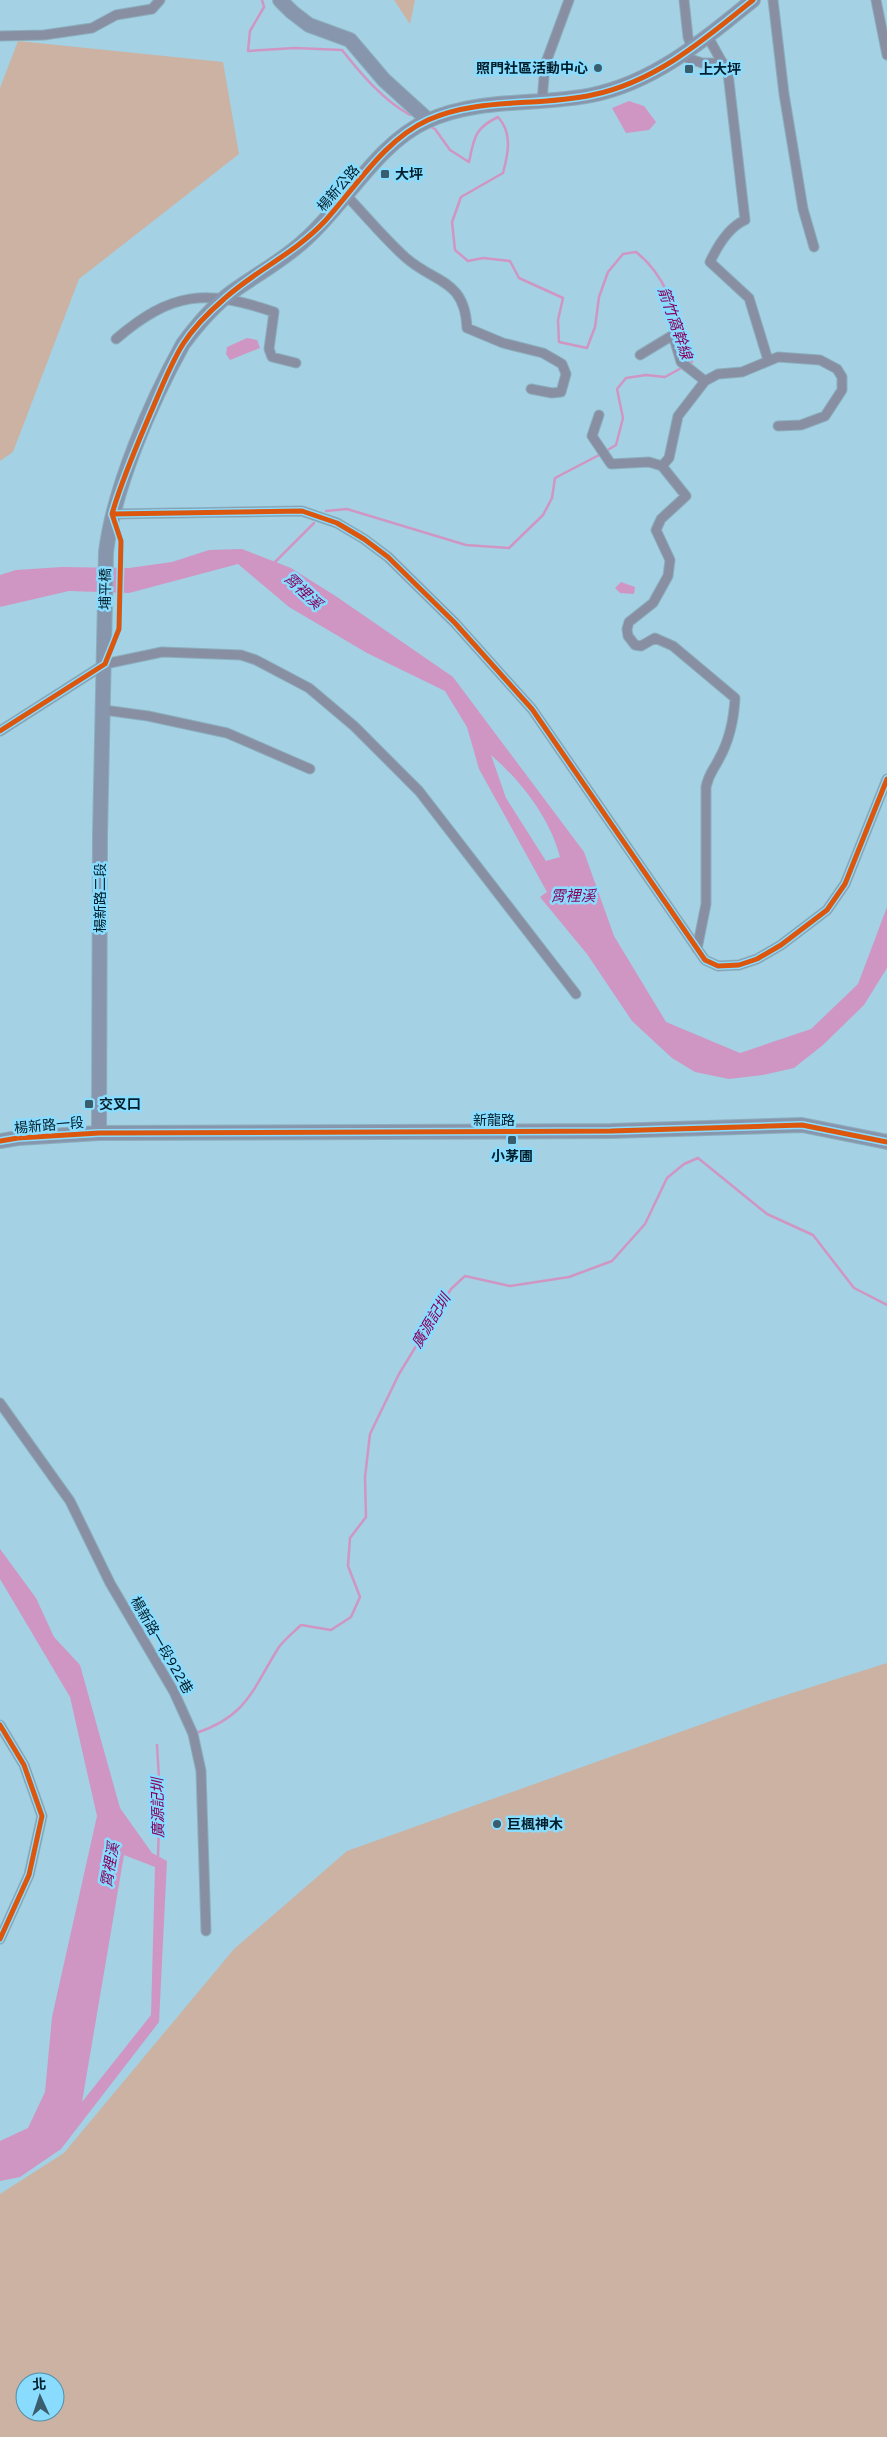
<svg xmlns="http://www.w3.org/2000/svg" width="887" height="2437" font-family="Overpass,'Noto Sans TC',sans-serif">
<rect width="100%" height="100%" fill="#a4d1e3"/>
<path fill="#ccb2a3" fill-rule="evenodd" d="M394 0H415L410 24Z
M18 41 223 62 239 154 79 279 13 452 0 461V88Z
M887 1663V2437H0V2194L64 2153 234 1949 347 1851 764 1702ZM25 2382H55V2412H25Z"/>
<path fill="#cf96c3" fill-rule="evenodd" d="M629 101 644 106 656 122 649 130 626 133 612 108Z
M247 338 257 340 260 348 230 360 226 354 227 347Z
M242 549 291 568 337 597 453 677 584 852 614 936 666 1022 740 1053 811 1029 858 984 887 907V968L864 1005 823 1045 794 1068 763 1075 729 1079 695 1072 672 1058 632 1021 587 954 540 897 547 892 479 769 467 727 445 691 367 653 289 607 238 564 129 593 69 591 0 607V575L16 570 62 567 129 568 172 562 209 550ZM491 755C521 781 550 818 560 857L546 861 506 798Z
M621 582 635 587 634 594 620 593 615 588Z
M0 1549 36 1598 54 1637 80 1665 120 1808 152 1853 167 1861 159 2022 61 2149 20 2177 0 2181V2141L28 2128 45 2092 52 2017 97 1816 70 1697 0 1579ZM124 1855 155 1867 151 2015 82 2102Z"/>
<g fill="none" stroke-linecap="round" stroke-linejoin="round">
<path stroke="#cf96c3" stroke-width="2.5" d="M262 0 264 7 250 31 248 51 295 48 342 50C361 74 383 100 410 115
M429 126 435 129 450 150 469 162C474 137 475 128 498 117 513 133 508 154 503 173L461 197 452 222 455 250 468 261 483 258 510 261 519 278 563 298 558 320 559 342 587 348 595 327 599 297 608 272 623 254 636 252C670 278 679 324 692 362L665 377 646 375 626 378 617 389 623 418 616 445 606 451
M326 511 347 509 466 545 509 548 543 515 552 498 555 478 601 454
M274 563 314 523
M196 1733C248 1716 253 1688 279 1647 285 1639 294 1632 301 1625L331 1630 351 1617 360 1597 348 1566 350 1538 366 1517 365 1477 370 1434 399 1374 451 1289 465 1276 510 1286 569 1277 612 1261 645 1224 667 1178 684 1164 698 1158 767 1214 813 1235 854 1288 887 1305
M157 1745 160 1795 158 1856"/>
<defs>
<path id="street" d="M684 0 688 37 692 48
M773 0 784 94 803 209 814 247
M876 0 887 55
M0 36 44 35 92 28 116 15 152 9 160 0
M708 37 728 73 745 220C729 227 717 247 710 262L749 298 768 360
M682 56 702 63H723
M542 101 545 65 569 0
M346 195C366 216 384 238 405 257 433 283 465 278 467 328L503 343 543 353 562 364 566 374 561 392 552 393 531 389
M116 339C172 291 206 289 274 312L269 349 272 357 296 363
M640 355 673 335 681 362 705 381
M599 415 592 436 611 464 649 462 662 466 686 496 661 519 656 530 670 560 668 576 653 603 629 622 627 629 628 636 635 645 641 646 655 638 673 646 735 698C734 718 729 741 719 759 713 771 709 773 706 787V904L697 949
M662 466 669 458 678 416 705 381 718 374 742 372 778 357 820 360 837 369 842 377V390L825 416 801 425 778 426
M112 514 302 511 337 523 364 539 388 557 455 623 532 709 705 960 718 966 739 965 757 959 781 945 827 910 845 884 887 779
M104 710 148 716 227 733 310 769
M0 731 105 664 162 652 241 655 256 660 309 688 354 726 419 791 576 994
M0 1403 70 1501 110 1583 174 1692 193 1734 201 1771 206 1931
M0 1725 24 1765 42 1816 29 1875 0 1939"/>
<path id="secondary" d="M280 0 292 12 309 25 350 40 384 80 428 120
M99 1133 100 835 106 552C114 487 151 402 183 344 197 325 213 306 232 292 257 274 284 260 306 239 346 203 378 143 427 121 479 97 538 106 592 95 655 82 704 40 753 0
M0 1141 18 1138 99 1133 611 1131 802 1125 887 1142"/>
</defs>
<use href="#street" stroke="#8baebd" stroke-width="11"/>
<use href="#secondary" stroke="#8baebd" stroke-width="16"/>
<use href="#street" stroke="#898fa3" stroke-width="9"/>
<use href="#secondary" stroke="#8796ad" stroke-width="14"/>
<defs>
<path id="cycleway" d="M112 514 302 511 337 523 364 539 388 557 455 623 532 709 705 960 718 966 739 965 757 959 781 945 827 910 845 884 887 779
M112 514C122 479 137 445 151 412 161 389 170 365 183 344 194 327 209 312 224 299 256 270 294 254 325 221 356 187 384 140 428 120 479 97 538 107 592 95 655 82 704 40 753 0
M0 731 105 664 119 629 121 541 112 514
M0 1141 18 1138 99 1133 611 1131 802 1125 887 1142
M0 1725 24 1765 42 1816 29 1875 0 1939"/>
</defs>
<use href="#cycleway" stroke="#89dcfe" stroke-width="8"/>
<use href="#cycleway" stroke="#dc560e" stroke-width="5"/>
</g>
<g fill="#395d6c" stroke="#89dcfe" stroke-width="2">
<circle cx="598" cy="68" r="5"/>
<rect x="684" y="64" width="10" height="10" rx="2.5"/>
<rect x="380" y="169" width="10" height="10" rx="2.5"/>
<rect x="84" y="1099" width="10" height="10" rx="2.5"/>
<rect x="507" y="1135" width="10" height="10" rx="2.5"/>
<circle cx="497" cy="1824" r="5"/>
</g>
<g text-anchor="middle" stroke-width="5" stroke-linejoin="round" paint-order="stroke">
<g font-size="14" font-weight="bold" fill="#001f2c" stroke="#89dcfe" text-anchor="start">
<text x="588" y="73" text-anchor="end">照門社區活動中心</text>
<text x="699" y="74">上大坪</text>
<text x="395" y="179">大坪</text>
<text x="99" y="1109">交叉口</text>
<text x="512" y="1161" text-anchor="middle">小茅圃</text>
<text x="507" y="1829">巨楓神木</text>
</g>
<g font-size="14" fill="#001f2c" stroke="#89dcfe">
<text transform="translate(338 188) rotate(-49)" y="5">楊新公路</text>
<text transform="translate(105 589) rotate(-89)" y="5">埔平橋</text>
<text transform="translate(100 898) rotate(-90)" y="5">楊新路二段</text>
<text x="494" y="1125">新龍路</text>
<text transform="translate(49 1125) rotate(-5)" y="5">楊新路一段</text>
<text transform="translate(162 1645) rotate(60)" y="5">楊新路一段922巷</text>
</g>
<g font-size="15" font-style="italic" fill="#87045e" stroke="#89dcfe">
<text transform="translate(675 323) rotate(71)" y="5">箭竹窩幹線</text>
<text transform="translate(303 591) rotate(43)" y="5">霄裡溪</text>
<text x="573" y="901">霄裡溪</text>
<text transform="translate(431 1321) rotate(-59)" y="5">廣源記圳</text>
<text transform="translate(158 1808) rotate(-91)" y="5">廣源記圳</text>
<text transform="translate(110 1865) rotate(-80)" y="5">霄裡溪</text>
</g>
</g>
<g transform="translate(40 2397) rotate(357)"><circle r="24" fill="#89dcfe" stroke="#5290aa"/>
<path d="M0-4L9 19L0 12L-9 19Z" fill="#395d6c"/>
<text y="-8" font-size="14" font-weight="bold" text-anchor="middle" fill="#001f2c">北</text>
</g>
</svg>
